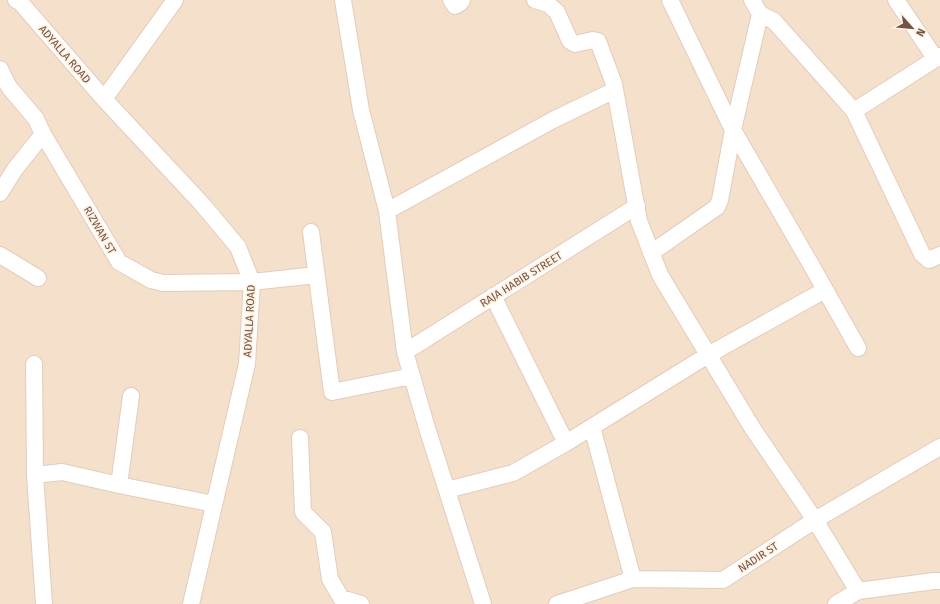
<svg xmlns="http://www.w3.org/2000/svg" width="940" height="604" font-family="'Fira Sans',sans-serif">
<rect width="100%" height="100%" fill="#fdefdd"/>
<path fill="#f5e0cb" d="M0 0H940V604H0Z"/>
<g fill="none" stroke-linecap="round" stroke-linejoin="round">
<defs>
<path id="street" d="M16 0 20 2 104 99 202 204 238 247 252 282 247 364 191 604
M343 0 361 110 387 211 405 352 427 428 483 604
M451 0 455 6 460 3 462 0
M535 0 548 4 557 12 570 41 575 44 593 40 598 41 614 84 639 221 660 275 753 429 815 520 858 591
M670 0 733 130 810 263 858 348
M896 0 935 58
M760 14 774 21 854 111 922 254 929 260 940 255
M0 69 9 87 36 119 43 134 119 262 151 280 163 283 252 282 316 275
M104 99 175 0
M854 111 940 56
M0 193 15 169 43 134
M387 211 553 120 615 90
M311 232 332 392 412 376
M651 253 717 207 720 200 733 130 760 14 752 0
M0 255 38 278
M493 296 566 443
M405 352 637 206
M34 364 35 475 62 472 119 485
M131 396 119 485 214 504
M592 427 633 579
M300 438 303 512 323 532 330 579 341 598 361 604
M35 475 44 604
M447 490 513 473 566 443 708 355 825 290
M557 604 633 579 723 580 815 520 940 447
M836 604 858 591 934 581H940"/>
</defs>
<use href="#street" stroke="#e3ccbc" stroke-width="18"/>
<use href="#street" stroke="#fff" stroke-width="16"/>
</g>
<g text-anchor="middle" stroke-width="3.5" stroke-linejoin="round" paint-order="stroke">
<g font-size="11" fill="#735345" stroke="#fff3e4">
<text transform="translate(65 54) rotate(49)" y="4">ADYALLA ROAD</text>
<text transform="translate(100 230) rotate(60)" y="4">RIZWAN ST</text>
<text transform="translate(521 279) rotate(-32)" y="4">RAJA HABIB STREET</text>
<text transform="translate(249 321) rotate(-87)" y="4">ADYALLA ROAD</text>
<text transform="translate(758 557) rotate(-33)" y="4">NADIR ST</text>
</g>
</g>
<g transform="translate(912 28) rotate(117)" stroke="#fff3e4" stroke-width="3" paint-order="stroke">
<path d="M0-3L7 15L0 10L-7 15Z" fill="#735345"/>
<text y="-6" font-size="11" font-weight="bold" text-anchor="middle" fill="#735345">N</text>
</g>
</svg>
